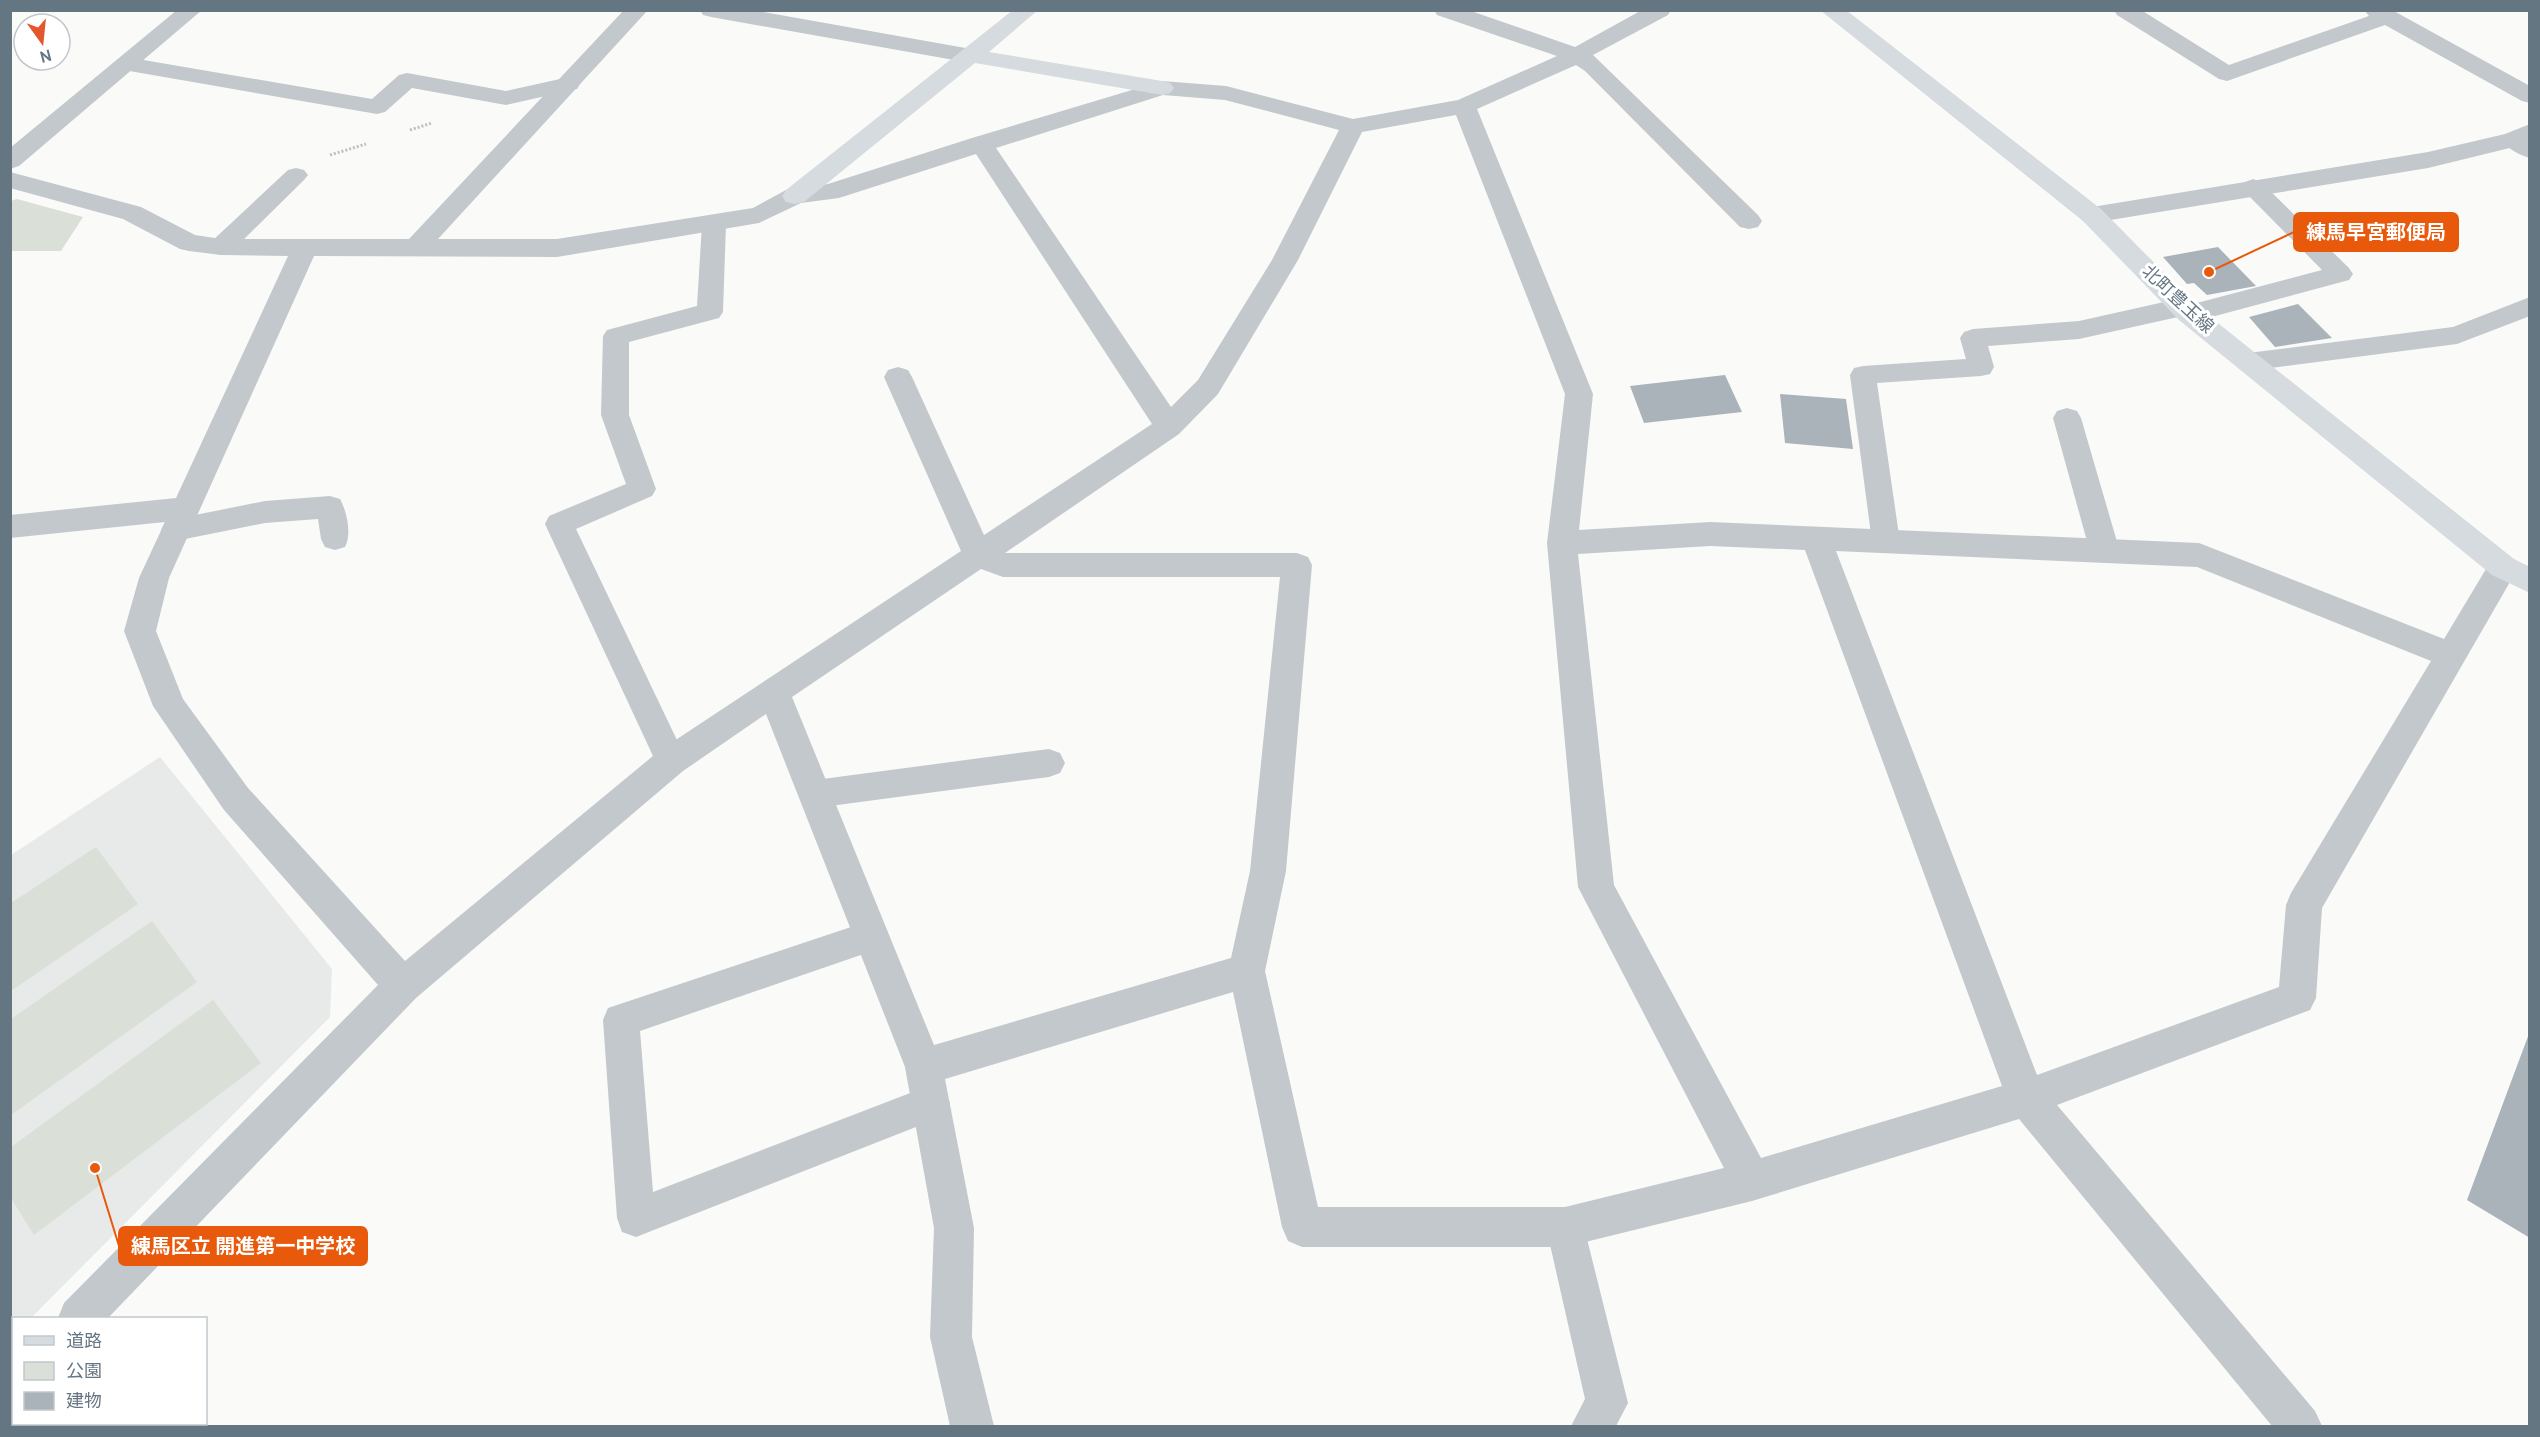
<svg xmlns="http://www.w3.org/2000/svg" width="2540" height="1437" font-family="Cabin,'Noto Sans JP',sans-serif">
<rect width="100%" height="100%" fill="#fafaf8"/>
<path fill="#e8e9e9" d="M160 757 332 969 330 1017 31 1318H14L13 1336 11 1339V855Z"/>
<path fill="#dadfd7" d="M17 199 83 217 61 251H11V201Z
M96 847 138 904 11 991V903Z
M152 921 197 982 11 1115V1019Z
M213 1000 261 1063 34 1235 11 1198V1147Z"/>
<path fill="#aab3b9" d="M2218 247 2256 286 2207 295 2194 283 2187 284 2163 257Z
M2298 304 2332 338 2275 347 2249 317Z
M1725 375 1742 412 1644 423 1630 386Z
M1780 394 1846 399 1853 449 1785 443Z
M2530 1031V1238L2467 1200Z"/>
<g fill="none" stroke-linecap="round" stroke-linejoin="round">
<path stroke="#bbbfc2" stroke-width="3" stroke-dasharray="2 2" stroke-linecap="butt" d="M410 130 432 123
M330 155 366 144"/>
<path fill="#c3c8cc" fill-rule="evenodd" d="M126 57 372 99 399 75 407 73 506 91 569 77 577 79 580 84 577 89 506 105 412 88 385 112 377 114 118 69 115 64 118 59Z
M2513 133 2530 140V158C2519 155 2508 149 2501 140L2505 135Z
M296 168 304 170 308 175 304 180 230 253 221 255 212 253 209 247 212 241 288 170Z
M2253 179 2261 182 2349 268 2353 274 2349 280 2189 323 2180 320 2178 317 2079 339 1988 346 1994 367 1990 374 1981 376 1877 383 1900 542 1896 550 1886 553 1876 550 1872 542 1850 375 1854 368 1863 366 1966 359 1960 338 1964 332 1973 329 2079 321 2182 298 2191 301 2193 304 2322 270 2245 192 2241 187 2245 182Z
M714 216 723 218 726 224 723 312 719 318 629 342V415L656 489 652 496 576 529 687 761 682 771 671 775 660 771 545 524 549 516 626 484 601 415 603 336 607 330 697 306 702 224 705 218Z
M2530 297V316L2457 344 2248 371 2239 369 2235 362 2239 355 2248 353 2453 327Z
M2067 408 2077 411 2081 418 2120 552 2115 560 2105 563 2095 560 2090 552 2053 418 2057 411Z
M330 496 340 499C347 512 352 534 345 547L335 550 325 547 321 539 318 519 265 523 175 541 165 538 161 530 165 522 175 519 265 501Z
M1049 749 1060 753 1065 763 1060 773 1049 777 815 808 803 804 799 794 803 784 815 780Z
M872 920 884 925 889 936 884 947 640 1031 653 1192 931 1085 944 1090 950 1103 944 1116 636 1237 622 1232 617 1218 603 1020 608 1008Z
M1565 1208 1579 1213 1584 1227 1628 1403 1616 1426H1571L1585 1399 1546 1227 1551 1213Z"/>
<path fill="#c3c8cc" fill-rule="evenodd" d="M177 10H202L19 166 10 169V148Z
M624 10H648L438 239H557L753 208 786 190 828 184 972 138 1162 81 1226 86 1353 119 1458 100 1557 56 1437 15 1434 10H1468L1575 47 1642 10H1671L1668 15 1593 55 1758 215 1762 221 1758 227 1749 229 1740 227 1585 71 1576 65 1477 109 1593 394 1579 530 1710 522 2199 543 2444 639 2492 559 2503 555 2514 559 2518 567 2514 575 2322 908 2316 998 2310 1010 2057 1105 2315 1411 2322 1426H2272L2019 1119 1752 1201 1565 1247H1302L1288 1241 1282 1227 1233 992 945 1079 974 1228 972 1337 994 1426H950L930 1337 934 1228 905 1067 766 714 683 771 416 998 108 1318H58L64 1303 378 985 224 810 153 706 124 631 139 578 165 522 10 538V515L176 498 288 256 221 255 189 251 180 249 123 219 10 188V172L141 207 195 235 221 239H409ZM1163 95 1225 100 1339 130 1272 260 1198 380 1171 407 996 148ZM1456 115 1565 394 1547 543 1578 887 1724 1168 1565 1207H1318L1265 971 1286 871 1312 565 1308 557 1297 553H1005L1179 434 1218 394 1298 260 1362 132ZM976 154 1152 424 984 535 912 377 908 370 898 367 888 370 884 377 961 551 659 751 405 961 248 788 183 699 156 631 169 578 314 256 557 257 759 223 801 203 839 198ZM1710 546 1805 550 2002 1086 1761 1158 1614 885 1578 554ZM1836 551 2197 567 2431 661 2291 893 2286 905 2279 987 2037 1075ZM981 569 1003 577H1280L1250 871 1231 958 934 1045 792 697Z
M700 10H752L971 49 979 51 982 56 979 61 971 63 711 17 703 15Z
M2114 10H2141L2229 65 2369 16 2364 10H2392L2530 86V103L2522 101 2385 25 2227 81 2219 79 2117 15Z
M2530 124V141L2522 145 2428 168 2092 223 2083 221 2079 215 2083 209 2092 207 2428 152 2505 134Z
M14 1365V1409L10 1410V1366Z"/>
<path fill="#d6dbdf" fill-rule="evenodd" d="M1013 10H1038L989 52 1162 81 1170 83 1174 88 1170 93 1162 95 975 63 804 202 795 204 786 202 782 196 786 190Z
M1820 10H1846L2101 209 2199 308 2514 559 2530 567V593L2492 575 2179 320 2083 221Z"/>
</g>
<g text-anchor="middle" stroke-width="6" stroke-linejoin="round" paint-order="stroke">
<g font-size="18" fill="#657683" stroke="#fff">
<text transform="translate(2178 299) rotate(43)" y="6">北町豊玉線</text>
</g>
</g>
<path fill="none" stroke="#e8590c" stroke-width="2" d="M2209 272L2294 232M95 1168L119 1246"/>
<g fill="#e8590c" stroke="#fff" stroke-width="2">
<circle cx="2209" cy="272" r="6"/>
<circle cx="95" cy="1168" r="6"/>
</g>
<g fill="#e8590c" stroke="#e8590c" stroke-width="2">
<rect x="2294" y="213" width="164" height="38" rx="6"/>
<rect x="119" y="1227" width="248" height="38" rx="6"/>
</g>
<g font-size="20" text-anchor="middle" font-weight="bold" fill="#fff">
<text x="2376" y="239">練馬早宮郵便局</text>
<text x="243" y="1253">練馬区立 開進第一中学校</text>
</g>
<rect width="2540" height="1437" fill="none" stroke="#657683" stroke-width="24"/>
<rect x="12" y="1317" width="195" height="108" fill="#ffffff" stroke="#c1c8cd" stroke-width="1.5"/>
<rect x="24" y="1336" width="30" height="9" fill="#d6dbdf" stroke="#c1c8cd" stroke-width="1.5"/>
<text x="66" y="1347" font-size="18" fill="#657683">道路</text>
<rect x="24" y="1362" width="30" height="18" fill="#dadfd7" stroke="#c1c8cd" stroke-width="1.5"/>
<text x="66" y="1377" font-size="18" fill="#657683">公園</text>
<rect x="24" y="1392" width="30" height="18" fill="#aab3b9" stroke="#c1c8cd" stroke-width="1.5"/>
<text x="66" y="1407" font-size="18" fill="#657683">建物</text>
<g transform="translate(42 42) rotate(165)"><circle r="28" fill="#ffffff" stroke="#c1c8cd" stroke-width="1.5"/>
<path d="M0-4.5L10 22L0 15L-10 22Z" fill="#e4572e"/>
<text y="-9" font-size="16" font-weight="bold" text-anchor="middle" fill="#657683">N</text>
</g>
</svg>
